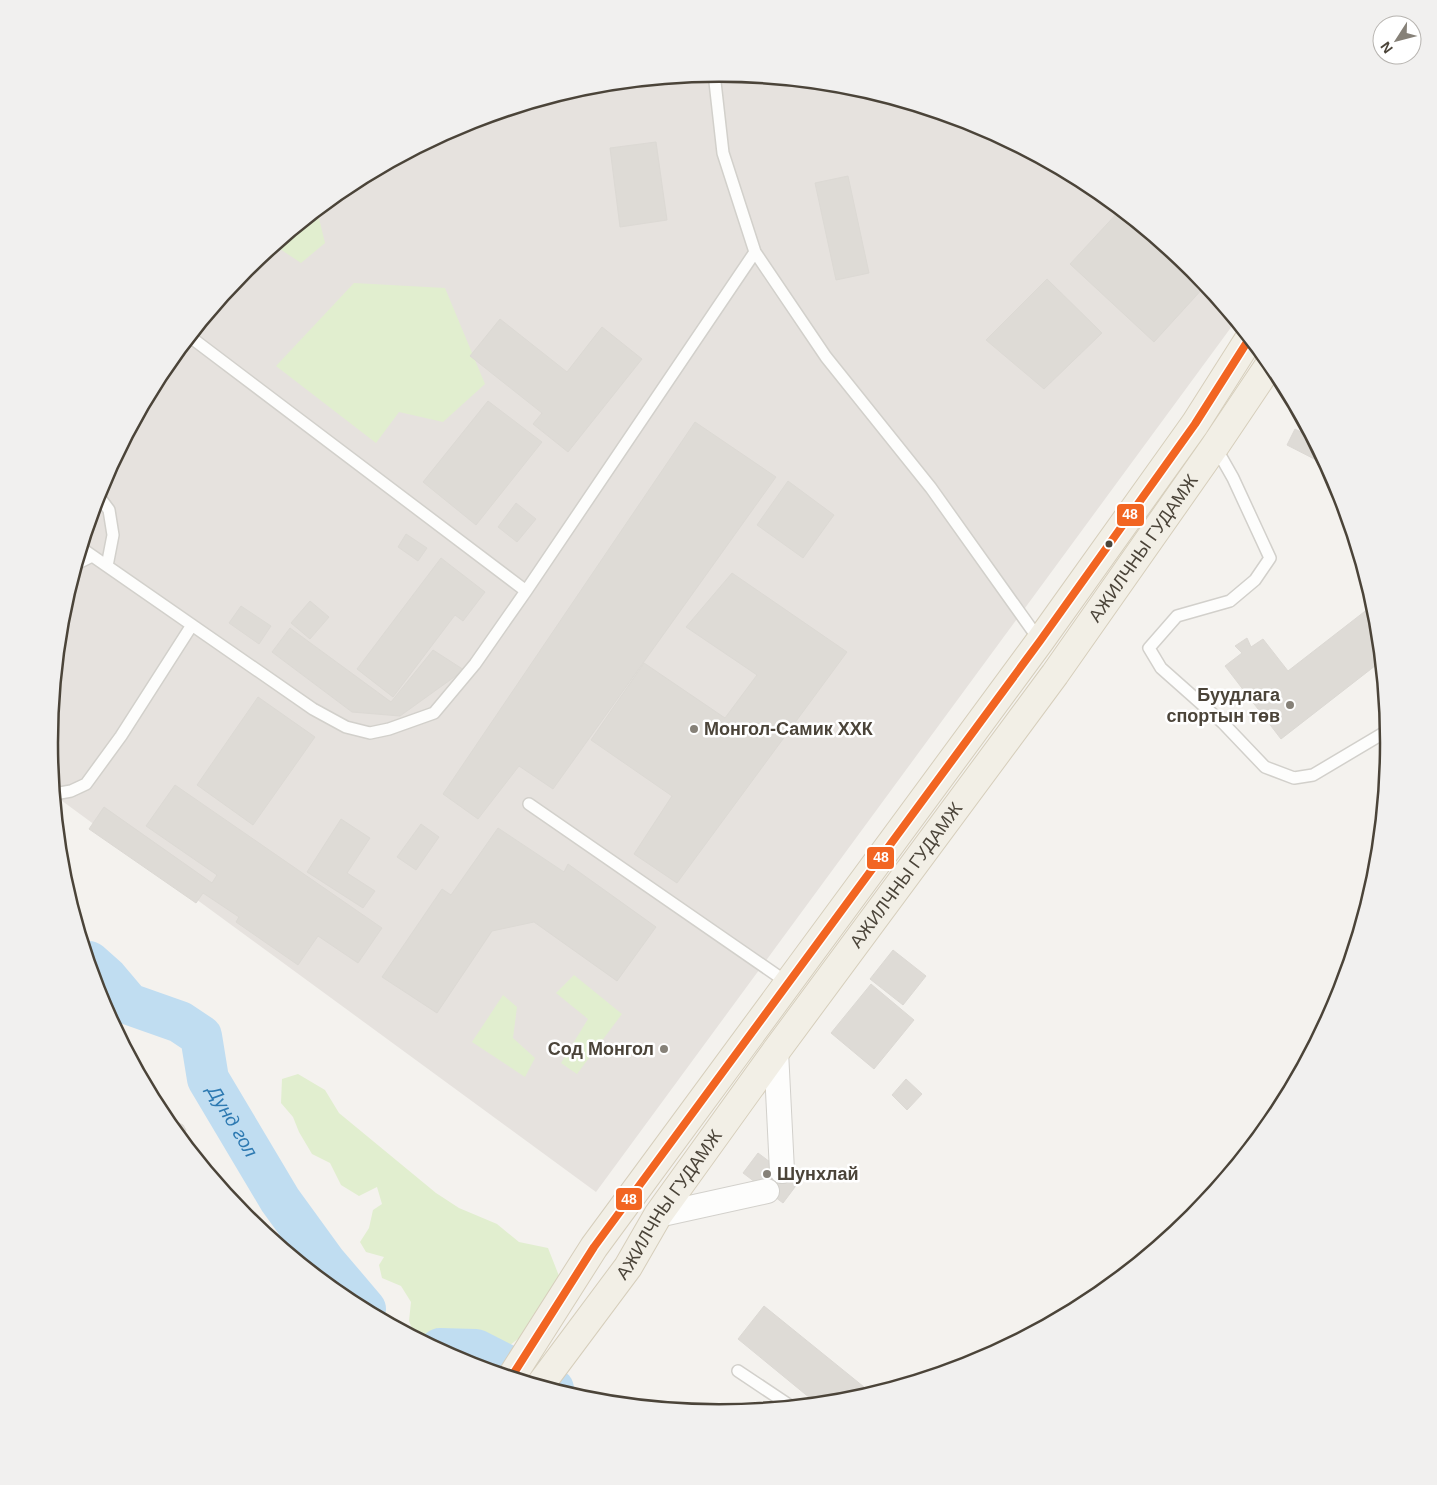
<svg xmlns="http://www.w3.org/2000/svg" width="1437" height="1485" font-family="Helvetica,sans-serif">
<rect width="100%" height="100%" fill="#f4f2ee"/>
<path fill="#e6e2de" d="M719 73 849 86 975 124 1091 186 1192 269 1235 322 596 1192 54 795 49 742 62 612 100 486 162 370 245 269 347 185 462 124 588 86Z
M180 1137 262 1230 245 1216Z"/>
<path fill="#e1eecf" d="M317 210 325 243 301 263 277 247 280 240Z
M354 283 445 288 485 384 443 422 399 412 376 443 276 366Z
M574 975 622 1014 577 1074 561 1063 588 1019 556 993Z
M503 995 517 1007 513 1038 535 1058 525 1077 472 1042Z
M298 1074 325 1090 339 1113 436 1193 459 1208 497 1224 519 1242 548 1248 561 1281 534 1314 519 1338 509 1346 485 1340 468 1333 454 1341H431L415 1336 409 1321 411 1302 401 1286 382 1278 379 1265 384 1257 366 1252 360 1242 369 1228 373 1210 382 1204 377 1187 359 1196 341 1185 330 1163 312 1154 299 1132 293 1117 281 1103 282 1079Z"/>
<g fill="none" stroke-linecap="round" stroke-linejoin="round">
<g stroke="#c0ddf1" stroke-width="42">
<path id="s1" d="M89 962 107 978 129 1004 180 1022 201 1036 208 1079 280 1200 325 1262 365 1309"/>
<path d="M440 1349 476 1350 553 1389"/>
</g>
</g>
<path fill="#dedbd6" stroke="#dcd9d4" d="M656 142 667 220 620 227 610 148Z
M848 176 869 273 836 280 815 183Z
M1120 210 1190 267 1188 270 1205 286 1154 342 1070 264Z
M1047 279 1102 333 1044 389 986 340Z
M500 319 567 372 602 327 642 359 568 452 533 424 542 413 470 356Z
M488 401 542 442 476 525 423 482Z
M695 422 776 477 553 789 519 766 478 819 443 794Z
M1295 429 1311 437 1326 465 1287 445Z
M788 481 834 515 803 558 757 525Z
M516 503 536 519 517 542 498 527Z
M406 534 427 548 418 561 398 547Z
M441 558 485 592 463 621 455 615 393 697 357 669Z
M732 573 847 652 677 883 634 854 672 796 591 740 644 663 725 718 757 675 686 627Z
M310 601 329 617 310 639 291 623Z
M1373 605 1375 612 1380 662 1281 739 1225 666 1242 653 1235 646 1247 638 1251 647 1263 639 1288 671Z
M241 606 271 626 259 644 229 623Z
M290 628 391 702 433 650 464 670 400 716 352 712 272 652Z
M258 697 315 737 253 825 197 785Z
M175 785 382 928 358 963 318 936 298 965 236 922 239 917 203 893 196 903 89 829 104 807 212 883 217 875 146 826Z
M341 819 370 838 347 873 375 891 363 908 307 872Z
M421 824 439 837 416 870 397 857Z
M498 828 564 872 568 864 656 927 617 981 534 922 492 931 437 1013 382 977 442 889 451 895Z
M893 950 926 976 903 1005 870 979Z
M871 984 914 1020 874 1069 831 1033Z
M906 1079 922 1094 907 1110 892 1095Z
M177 1122 183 1125 186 1130 184 1136 182 1139 170 1124Z
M758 1153 798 1183 783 1203 743 1173Z
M764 1306 864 1387 856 1397 849 1399 816 1403 738 1339Z"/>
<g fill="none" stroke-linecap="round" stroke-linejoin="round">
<defs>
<path id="service" d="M714 73 723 153 755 252 826 357 931 488 1040 641
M189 336 526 591
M1216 448 1233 478 1270 558 1255 580 1230 601 1177 616 1149 648 1161 668 1223 723 1265 767 1294 778 1313 775 1387 731
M97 494 109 510 113 535 107 566
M81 548 313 709 346 727 370 733 389 729 434 713 475 664 526 591 755 252
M76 564 92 556
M53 790 60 793 71 791 86 784 121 736 192 625
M529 804 788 983
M738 1371 789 1405"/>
<path id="minor" d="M776 1051 782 1171
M658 1215 767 1191"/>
<g id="primary">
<path d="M512 1376 594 1247 1040 641 1195 424 1249 339"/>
<path id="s2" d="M540 1385 628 1267 658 1215 776 1051 1055 674 1215 446 1270 364"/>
</g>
</defs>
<use href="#service" stroke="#d2d0cb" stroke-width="14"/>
<use href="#minor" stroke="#d2d0cb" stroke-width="26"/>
<use href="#primary" stroke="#d6cebb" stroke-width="30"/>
<use href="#service" stroke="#fdfdfc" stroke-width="11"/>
<use href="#minor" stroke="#fdfdfc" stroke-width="24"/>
<use href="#primary" stroke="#f2efe6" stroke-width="28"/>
<defs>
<path id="bus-1" d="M512 1376 594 1247 1040 641 1195 424 1249 339"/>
</defs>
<use href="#bus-1" stroke="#fff" stroke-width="11"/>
<use href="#bus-1" stroke="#f26522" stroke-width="8"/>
</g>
<circle fill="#4b4439" stroke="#fff" stroke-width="2" cx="1109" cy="544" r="4.5"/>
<g fill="#868178" stroke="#fff" stroke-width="2">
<circle cx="1290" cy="705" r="5"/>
<circle cx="694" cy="729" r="5"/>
<circle cx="664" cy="1049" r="5"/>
<circle cx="767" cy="1174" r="5"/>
</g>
<g text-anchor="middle" stroke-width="5" stroke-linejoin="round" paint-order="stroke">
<g font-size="18" fill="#4b4439" stroke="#fff">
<text dy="6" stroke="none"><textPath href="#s2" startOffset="1032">АЖИЛЧНЫ ГУДАМЖ</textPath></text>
<text dy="6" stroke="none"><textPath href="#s2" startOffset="628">АЖИЛЧНЫ ГУДАМЖ</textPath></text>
<text dy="6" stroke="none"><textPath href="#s2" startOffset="222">АЖИЛЧНЫ ГУДАМЖ</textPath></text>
</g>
<g font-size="18" font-weight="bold" fill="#4b4439" stroke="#fff" text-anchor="end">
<text x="1280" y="701">Буудлага<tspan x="1280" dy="21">спортын төв</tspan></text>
<text x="704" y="735" text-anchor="start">Монгол-Самик ХХК</text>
<text x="654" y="1055">Сод Монгол</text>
<text x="777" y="1180" text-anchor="start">Шунхлай</text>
</g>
<g font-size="19" font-style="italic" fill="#2e7ab2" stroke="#fff">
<text dy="7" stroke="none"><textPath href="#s1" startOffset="230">Дунд гол</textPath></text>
</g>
</g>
<path d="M0 0H1437V1485H0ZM58 743a661 661 0 1 1 1322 0a661 661 0 1 1-1322 0Z" fill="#f1f0ef" fill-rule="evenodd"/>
<path fill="none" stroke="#4b4439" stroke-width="2.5" d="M58 743a661 661 0 1 1 1322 0a661 661 0 1 1-1322 0Z"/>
<g stroke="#fff" stroke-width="2">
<rect x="1116" y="503" width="29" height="24" rx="5" fill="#f26522"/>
<rect x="866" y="846" width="29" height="24" rx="5" fill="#f26522"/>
<rect x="615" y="1187" width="28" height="24" rx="5" fill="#f26522"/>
</g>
<g font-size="14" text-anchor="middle" font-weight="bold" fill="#fff">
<text x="1130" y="519">48</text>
<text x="881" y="862">48</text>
<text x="629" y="1204">48</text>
</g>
<g transform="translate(1397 40) rotate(234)"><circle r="24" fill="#ffffff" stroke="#b7b4b0"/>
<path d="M0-4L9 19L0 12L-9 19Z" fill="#868178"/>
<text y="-8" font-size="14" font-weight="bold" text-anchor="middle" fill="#4b4439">N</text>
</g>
</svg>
